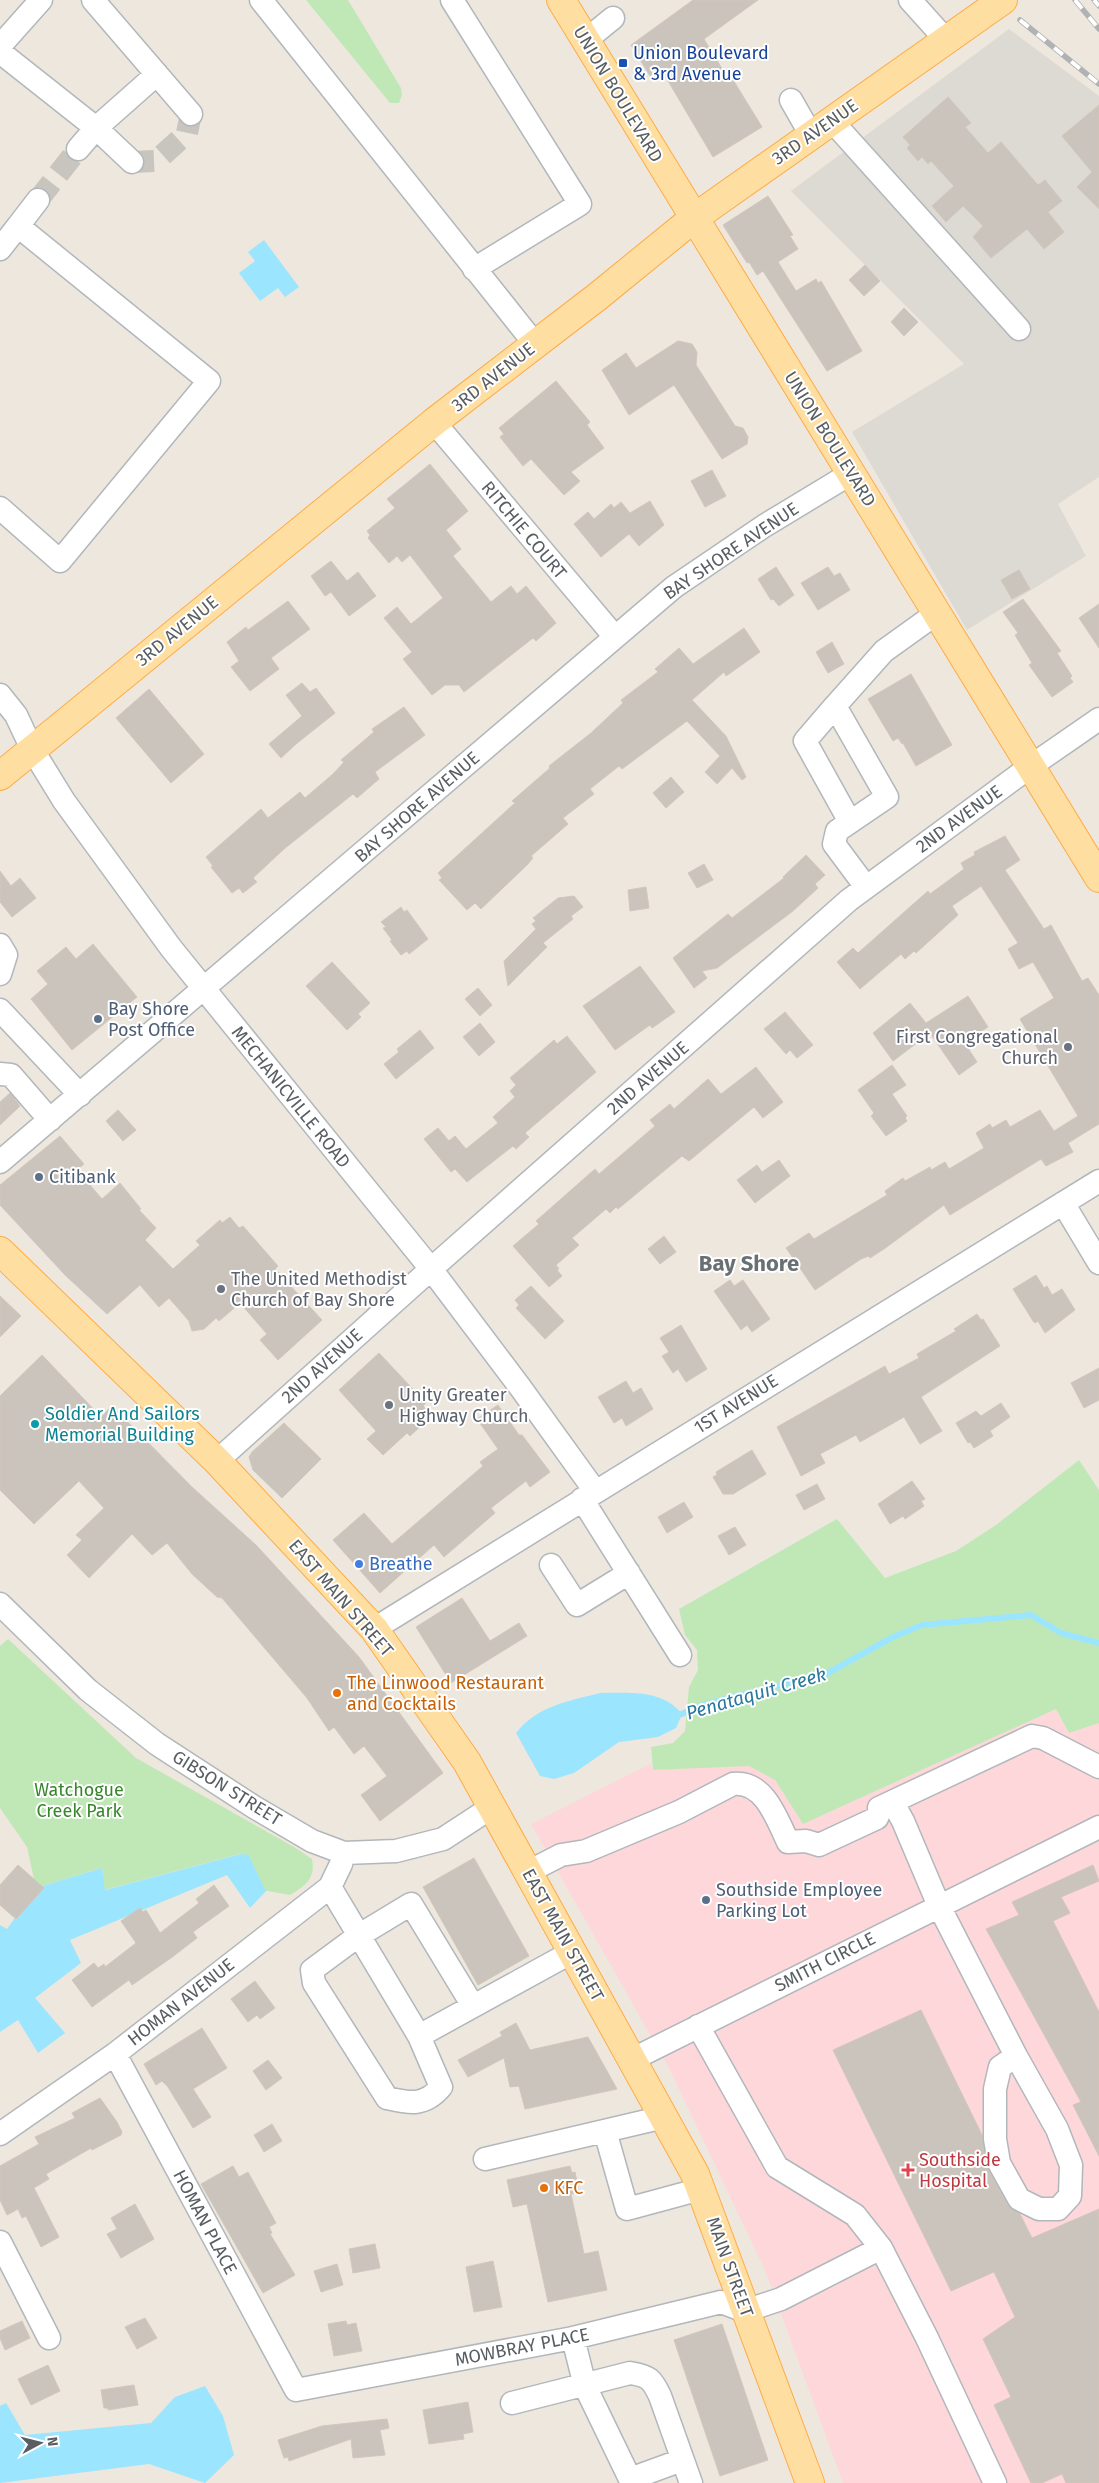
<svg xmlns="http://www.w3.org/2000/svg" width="1099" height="2483" font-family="'Fira Sans',sans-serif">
<rect width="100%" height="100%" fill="#ede7de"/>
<path fill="#ddd9d3" d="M1009 29 1099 96V477L1058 504 1086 556 967 630 852 432 964 364 791 191Z"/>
<path fill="#fed7da" d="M1056 1709 1069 1733 1099 1723V2483H843L765 2270 670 2070 531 1824 650 1764 653 1770 748 1765 775 1780 803 1824Z"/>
<path fill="#c0e8b7" d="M306 0H348L401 88 402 95 399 103H390Z
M1079 1460 1099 1490V1723L1069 1733 1056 1709 803 1824 775 1780 749 1766 653 1770 651 1747 673 1743 685 1731 689 1687 698 1670 697 1650 685 1635 679 1609 837 1519 885 1578 956 1551 996 1525Z
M8 1639 136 1758 294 1847 312 1859C316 1879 305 1886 290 1895L262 1890 240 1854 104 1890 102 1868 36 1888 27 1847 0 1808V1646Z"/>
<path fill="#9ce5ff" d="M264 240 299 287 285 297 278 288 260 301 239 273 255 261 248 252Z
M600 1693C628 1693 663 1689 682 1714L676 1728 658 1737 619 1742 574 1773 554 1779 540 1776 516 1733C537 1706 569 1701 600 1693Z
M241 1854 262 1890H267L250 1908 227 1875 70 1940 81 1963 35 1998 65 2033 38 2053 18 2020 0 2032V1925L7 1929 36 1888 102 1868 105 1890Z
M205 2386 223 2416 234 2455 205 2483 149 2464 0 2483V2406L6 2403 25 2435 151 2423 175 2397Z"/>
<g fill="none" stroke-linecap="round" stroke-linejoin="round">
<path stroke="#9ce5ff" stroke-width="6" d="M675 1717 697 1707 727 1698 826 1674 893 1637 922 1625 1031 1615 1061 1633 1099 1643
M237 1861 246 1857 262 1890"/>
</g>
<path fill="#cac4bd" stroke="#d2c7bc" d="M693 0H758L704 39 724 72 727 70 762 127 713 157 661 69 650 76 631 45Z
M948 97 971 123 965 127 988 153 1001 142 1038 185 1045 180 1062 201 1048 212 1064 232 1044 249 1027 229 991 258 973 237 983 226 963 206 946 222 932 206 954 186 931 161 928 164 922 157 918 161 907 148 910 145 903 137Z
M1099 105V209L1077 187 1092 172 1062 136Z
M768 196 793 235 790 236 798 249 778 262 796 291 816 279 818 283 821 281 862 351 827 371 763 271 757 275 749 262 747 263 723 225Z
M865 265 880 281 864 296 849 280Z
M904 308 918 322 904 336 891 322Z
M678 341 692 344 697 352 696 365 735 426 743 428 748 437 747 444 722 459 674 385 629 415 602 370 626 353 636 368Z
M556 381 590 422 587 425 604 448 571 472 580 481 564 495 531 459 523 466 500 437 504 434 499 428Z
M430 464 468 511 446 530 461 549 453 556 491 602 511 586 517 594 526 586 556 623 536 641 533 638 464 692 459 685H445L432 695 403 659 412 652 384 618 397 607 411 624 443 598 410 555 402 562 397 556 389 563 368 538 370 535 367 531 395 508 387 499Z
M712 470 726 496 705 507 691 481Z
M650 501 664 525 639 546 629 534 601 557 574 524 588 512 594 519 611 504 614 508 621 502 630 513Z
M331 561 347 581 358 572 376 596 349 616 331 592 325 596 311 576Z
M776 567 794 595 779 606 773 599 771 600 758 579Z
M828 567 834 576 840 573 850 590 818 610 801 583Z
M1019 570 1030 589 1012 599 1001 580Z
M1023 599 1061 651 1057 653 1072 676 1070 678 1073 682 1052 697 1029 665 1032 663 1015 635 1018 633 1003 612Z
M288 601 310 629 271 658 279 669 250 691 231 667 239 661 227 642 246 627 248 630Z
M1099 604V648L1079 618Z
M744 628 760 652 726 676 724 672 692 700 726 736 746 777 742 780 732 768 717 784 705 772 720 756 687 721 622 769 619 766 590 789 594 794 563 818 568 824 531 856 533 858 527 865 481 909 475 903 467 910 439 880 442 878 438 873 515 803 512 801 550 768 549 766 591 733 623 703 621 700 658 672 655 669 679 648 693 664Z
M832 642 844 664 828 673 816 652Z
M911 674 952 745 916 766 903 743 902 744 898 738 893 741 868 699Z
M302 683 310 692 316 688 335 713 296 744 281 758 269 744 302 716 286 695Z
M149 689 204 754 171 783 116 718Z
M404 707 425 735 375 772 379 779 357 798 353 794 284 849 253 878 257 882 243 893 239 888 232 893 211 867 213 866 206 857 261 809 268 818 300 792 305 798 333 774 344 762 341 760 374 732 372 729Z
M671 777 684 792 666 808 653 793Z
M1005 836 1020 860 1005 870 1044 929 1051 925 1082 981 1088 978 1099 995V1124L1068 1143 1073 1152 1046 1166 1041 1159 950 1215 944 1205 884 1249 870 1258 869 1256 861 1259 815 1290 786 1248 809 1233 814 1239 887 1195 885 1191 903 1178 905 1181 930 1167 931 1170 945 1162 949 1169 984 1148 976 1133 990 1124 992 1128 1006 1120 1010 1127 1040 1110 1054 1131 1078 1116 1020 1019 1054 998 1033 962 1019 969 1008 949 1018 943 981 886 952 906 958 915 916 953 914 951 905 959 901 954 860 989 837 962 853 948 858 953 928 891 930 894 964 869 961 863 975 855 974 852Z
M806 855 825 875 815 884 818 888 793 911 717 968 702 971 707 978 694 988 673 958 728 914 732 918 784 878 783 877Z
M704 864 713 880 697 888 688 873Z
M0 871 11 886 20 878 36 898 12 917 0 902Z
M646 887 649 908 630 911 628 890Z
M574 896 583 907 571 916 573 919 543 943 547 947 508 986 504 961 536 929 532 924 536 921 533 918 558 898Z
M401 907 404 912 407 910 428 939 409 954 407 951 401 955 390 941 392 940 383 928 386 927 381 922Z
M93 944 137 997 72 1050 31 999 48 984 37 971 66 947 76 959Z
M332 962 370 1003 358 1014 361 1017 347 1030 306 986Z
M640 966 675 1012 652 1028 650 1025 615 1050 583 1006Z
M478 988 492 1005 480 1016 465 999Z
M968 996 988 1027 964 1042 977 1062 959 1075 930 1033 893 1061 873 1033 910 1003 926 1023Z
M785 1012 813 1045 797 1058 790 1050 786 1054 764 1029Z
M480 1023 495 1042 479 1056 463 1037Z
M420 1030 434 1048 396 1079 384 1064 399 1052 397 1049Z
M567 1036 596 1072 525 1133 529 1137 516 1149 513 1146 467 1182 455 1169 451 1172 424 1139 438 1128 449 1141 455 1136 466 1149 498 1123 493 1117 515 1097 510 1091 516 1085 510 1078 554 1040 557 1044Z
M892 1065 906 1085 892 1094 907 1116 905 1118 907 1121 886 1136 871 1116 874 1113 858 1090Z
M756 1067 783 1102 763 1118 754 1107 689 1161 682 1156 618 1209 616 1207 610 1213 606 1209 572 1238 579 1245 556 1265 559 1269 557 1270 562 1276 549 1287 513 1246 539 1224 536 1221 595 1169 599 1174 655 1126 650 1120 670 1104 674 1109 708 1079 721 1094Z
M10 1093 20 1106 0 1125V1102Z
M118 1110 136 1130 123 1141 106 1121Z
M60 1136 84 1164 77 1170 102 1199 120 1183 141 1209 139 1210 156 1228 145 1240 173 1269 200 1245 196 1241 220 1220 222 1223 230 1217 239 1228 243 1226 278 1266 275 1269 322 1320 278 1360 260 1340 267 1334 240 1303 219 1321 216 1318 204 1329 192 1331 189 1321 169 1298 159 1307 140 1285 107 1314 65 1275 0 1205V1185Z
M779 1160 790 1176 755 1203 737 1180 757 1165 762 1172Z
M664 1236 676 1252 660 1264 648 1249Z
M1036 1275 1044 1288 1047 1286 1052 1295 1062 1289 1075 1310 1045 1333 1038 1321 1035 1323 1033 1321 1013 1289Z
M730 1280 734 1286 743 1280 770 1319 752 1332 747 1325 741 1330 714 1291Z
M531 1286 564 1321 545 1339 516 1308 519 1305 515 1300Z
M0 1296 21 1316 0 1337Z
M977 1314 981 1320 983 1319 1000 1346 921 1397 942 1431 920 1444 904 1417 860 1442 856 1435 820 1454 825 1463 801 1476 777 1427 885 1366 889 1374 919 1358 917 1354 956 1331 954 1329Z
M681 1325 707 1369 686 1382 678 1369 673 1373 662 1356 669 1352 660 1338Z
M379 1353 426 1403 423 1406 432 1416 410 1436 407 1433 383 1455 367 1439 376 1431 339 1390Z
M42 1355 101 1417 112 1406 192 1487 256 1545 359 1657 443 1773 380 1821 361 1795 387 1776 364 1746 354 1754 334 1727 329 1731 307 1698 222 1598 217 1597 192 1574 167 1543 152 1555 132 1534 89 1578 67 1555 82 1540 76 1535 104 1508 79 1481 34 1524 0 1490V1396Z
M1099 1368V1400L1084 1408 1071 1383Z
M626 1381 633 1393 641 1388 653 1409 626 1426 622 1418 614 1423 598 1397Z
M1001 1403 1010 1417 990 1431 993 1436 974 1448 970 1442 968 1443 956 1423 976 1411 981 1416Z
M498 1405 519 1435H522L550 1472 530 1487 526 1481 491 1508 495 1513 444 1557 434 1545 380 1593 333 1540 364 1513 392 1544 483 1466 480 1462 498 1449 477 1419Z
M284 1423 321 1459 282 1498 253 1470 249 1457 252 1452Z
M752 1450 766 1474 733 1494H723L713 1477 717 1475 716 1472Z
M912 1481 925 1499 921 1501 924 1506 905 1519 903 1516 890 1524 878 1504Z
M817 1484 825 1499 804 1510 796 1495Z
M684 1502 693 1517 667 1533 658 1517Z
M735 1527 746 1545 729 1555 718 1536Z
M462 1598 490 1641 519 1623 527 1636 451 1683 416 1627Z
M474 1858 529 1956 478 1985 423 1887Z
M18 1865 44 1888 16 1919 0 1905V1885Z
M1093 1865 1099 1881 1061 1897 1070 1913 1053 1921 1099 2012V2156L1073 2105 1081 2102 986 1929 1019 1915 1012 1902Z
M214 1885 229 1906 193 1932 197 1938 171 1958 132 1985 129 1980 92 2007 72 1980 94 1963 98 1968 104 1964 105 1967 136 1943 121 1921 140 1908 143 1912 146 1910 160 1933 199 1903 196 1899Z
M255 1981 275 2008 260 2019 257 2015 248 2022 231 1999Z
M921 2010 982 2135 988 2169 1008 2205 1020 2214 1032 2238 1099 2209V2483H1066L1062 2474 1042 2483H1031L994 2405 1011 2397 983 2339 1015 2317 994 2272 951 2291 833 2050Z
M516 2023 530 2050 588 2037 617 2089 525 2109 519 2086 510 2087 504 2058 468 2077 458 2060 502 2036 500 2032Z
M202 2028 227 2068 193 2089 211 2117 193 2128 168 2087 162 2081 156 2085 144 2064Z
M268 2060 282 2078 266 2090 253 2071Z
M100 2098 117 2122 122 2132 121 2135 92 2150 91 2148 46 2174 49 2179 34 2188 59 2237 41 2247 26 2216 22 2218 18 2209 7 2215 0 2200V2166L39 2144 35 2137 75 2118 72 2113Z
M272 2124 282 2141 264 2152 254 2135Z
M233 2166 239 2177 248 2172 276 2223 269 2227 272 2233 270 2234 295 2275 263 2293 201 2184Z
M570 2166 572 2173 575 2172 579 2192 571 2194 584 2254 598 2251 607 2290 548 2302 527 2204 513 2207 507 2180Z
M135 2204 154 2239 121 2258 107 2234 117 2229 111 2218Z
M375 2244 380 2268 353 2273 349 2249Z
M493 2261 502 2307 474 2312 466 2267Z
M337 2264 343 2285 321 2292 314 2271Z
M145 2318 157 2338 137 2349 125 2327Z
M22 2321 30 2338 5 2350 0 2338V2331Z
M346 2321 347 2325 356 2323 362 2351 334 2356 328 2324Z
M722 2324 768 2460 720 2476 674 2340Z
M48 2365 60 2391 31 2405 18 2379Z
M134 2385 138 2405 108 2410V2408H104L101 2390Z
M468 2402 473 2432 463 2434 464 2439 429 2444 423 2410Z
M387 2419 389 2428 380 2430 385 2455 353 2458 351 2439 289 2461 288 2457 284 2458 278 2440 322 2426Z"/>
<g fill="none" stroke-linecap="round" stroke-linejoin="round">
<path stroke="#c8c5bf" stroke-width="22" stroke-dasharray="22 11" stroke-linecap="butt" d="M132 162 156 161 187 133 191 114
M38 200 78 149"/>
<defs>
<path id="minor" d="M93 0 191 114
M261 0 535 344
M452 0 580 204 474 269
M910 0 946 40
M586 40 613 18
M0 46 41 0
M0 52 96 128 132 162
M791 100 811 135
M832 121 1019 329
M78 149 96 128 157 74
M18 226 38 200
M0 249 18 226 209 381 60 561 0 508
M434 422 615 637
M0 695 16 715 32 749 64 801 171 948 431 1269 520 1387 595 1491
M835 706 805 741 850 822
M866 887 834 844 837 831 887 797 835 706 884 651 937 613
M0 945 6 955 0 974
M0 1010 80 1095
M0 1074 11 1075 50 1120
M0 1162 674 587 764 526 850 474
M1063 1203 1099 1263
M217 1461 431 1269 849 900 1031 766 1099 719
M582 1499 680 1655
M551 1565 577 1605 629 1573
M0 1604 88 1690 157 1744 254 1807 312 1841 344 1853 396 1851 443 1839 492 1807
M374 1629 1099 1181
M893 1803 903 1821 939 1906 1016 2056 1057 2129 1071 2165 1070 2196 1058 2209H1039L1019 2199 999 2163 995 2139V2089L1000 2067 1016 2056
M879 1808 1032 1736 1043 1738 1099 1767
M528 1872 561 1855 586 1851 679 1812 733 1784C764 1780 777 1819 788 1842L806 1841 819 1845 877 1818 881 1808
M330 1887 419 2036 572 1952
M698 2026 777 2167 855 2215 881 2248 927 2338 995 2483
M419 2036 441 2087C424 2107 409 2103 387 2098L314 1983 312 1970 358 1936 411 1904 473 2006
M115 2054 296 2390 573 2338 721 2302 745 2311 781 2299 881 2248
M633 2059 1099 1827
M605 2131 627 2209 701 2189
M0 2134 115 2054 330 1887 341 1864 344 1853
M485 2159 664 2117
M0 2242 49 2338
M573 2338 585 2386 630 2479 682 2460
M512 2403 630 2373C649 2376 652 2379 660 2396L691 2483"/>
<path id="major" d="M561 0 1099 878
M0 776 434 422 597 297 694 218 1003 0
M0 1251 217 1461 374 1629 467 1762 695 2174 810 2483"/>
</defs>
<use href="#minor" stroke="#b2b7bb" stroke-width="25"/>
<use href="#major" stroke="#ffab45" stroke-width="30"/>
<use href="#minor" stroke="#fff" stroke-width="22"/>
<use href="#major" stroke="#ffdfa1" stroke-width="28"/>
<defs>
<path id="rail" d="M1075 0 1099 29
M1094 0 1099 6
M1020 20 1099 84"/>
</defs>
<use href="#rail" stroke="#b1b2b3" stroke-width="5.5"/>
<use href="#rail" stroke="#fff" stroke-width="4" stroke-dasharray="11" stroke-linecap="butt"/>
</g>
<rect fill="#1a4fb4" stroke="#fff" stroke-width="2" x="618" y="58" width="10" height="10" rx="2.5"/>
<g fill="#5c6f8a" stroke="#fff" stroke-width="2">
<circle cx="98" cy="1019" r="5"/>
<circle cx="39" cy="1177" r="5"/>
<circle cx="706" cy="1900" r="5"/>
</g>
<g fill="#6b7280" stroke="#fff" stroke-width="2">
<circle cx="1068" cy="1047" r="5"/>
<circle cx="221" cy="1289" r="5"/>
<circle cx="389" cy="1405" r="5"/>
</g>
<circle fill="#0f9aa8" stroke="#fff" stroke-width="2" cx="35" cy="1424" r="5"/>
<circle fill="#3f7fe0" stroke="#fff" stroke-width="2" cx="359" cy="1564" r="5"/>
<g fill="#e8710a" stroke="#fff" stroke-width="2">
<circle cx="337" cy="1693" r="5"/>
<circle cx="544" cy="2188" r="5"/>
</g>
<path fill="#e0444e" stroke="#fff" stroke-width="2" d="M905.5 2162.5h5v5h5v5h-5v5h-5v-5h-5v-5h5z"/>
<g text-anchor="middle" stroke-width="4" stroke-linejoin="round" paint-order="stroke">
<g font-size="18" fill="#164399" stroke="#fff" text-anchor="start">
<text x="633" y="59">Union Boulevard<tspan x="633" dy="21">&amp; 3rd Avenue</tspan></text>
</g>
<g font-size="18" fill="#585e62" stroke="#fff">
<text transform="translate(618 94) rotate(59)" y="6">UNION BOULEVARD</text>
<text transform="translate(815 132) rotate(-35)" y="6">3RD AVENUE</text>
<text transform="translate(493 377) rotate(-38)" y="6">3RD AVENUE</text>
<text transform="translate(830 439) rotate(58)" y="6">UNION BOULEVARD</text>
<text transform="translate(524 530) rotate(50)" y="6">RITCHIE COURT</text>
<text transform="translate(731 551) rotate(-34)" y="6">BAY SHORE AVENUE</text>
<text transform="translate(177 631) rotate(-39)" y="6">3RD AVENUE</text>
<text transform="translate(417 807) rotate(-41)" y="6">BAY SHORE AVENUE</text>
<text transform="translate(959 819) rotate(-36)" y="6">2ND AVENUE</text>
<text transform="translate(648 1078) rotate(-41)" y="6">2ND AVENUE</text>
<text transform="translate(291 1097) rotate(51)" y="6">MECHANICVILLE ROAD</text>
<text transform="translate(322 1366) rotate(-42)" y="6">2ND AVENUE</text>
<text transform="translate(736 1404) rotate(-32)" y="6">1ST AVENUE</text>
<text transform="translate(341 1598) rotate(49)" y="6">EAST MAIN STREET</text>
<text transform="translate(227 1788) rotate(32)" y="6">GIBSON STREET</text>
<text transform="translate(563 1935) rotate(61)" y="6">EAST MAIN STREET</text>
<text transform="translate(825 1962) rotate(-27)" y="6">SMITH CIRCLE</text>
<text transform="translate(181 2002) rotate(-38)" y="6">HOMAN AVENUE</text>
<text transform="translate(205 2222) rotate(62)" y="6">HOMAN PLACE</text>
<text transform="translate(730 2267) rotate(70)" y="6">MAIN STREET</text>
<text transform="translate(522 2347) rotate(-11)" y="6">MOWBRAY PLACE</text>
</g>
<g font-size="18" fill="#4e5e75" stroke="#fff" text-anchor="start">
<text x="108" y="1015">Bay Shore<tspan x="108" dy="21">Post Office</tspan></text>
<text x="49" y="1183">Citibank</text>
<text x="716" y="1896">Southside Employee<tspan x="716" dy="21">Parking Lot</tspan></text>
</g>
<g font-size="18" fill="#5b616d" stroke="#fff" text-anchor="start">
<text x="1058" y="1043" text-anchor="end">First Congregational<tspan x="1058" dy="21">Church</tspan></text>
<text x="231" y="1285">The United Methodist<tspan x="231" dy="21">Church of Bay Shore</tspan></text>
<text x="399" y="1401">Unity Greater<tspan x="399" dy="21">Highway Church</tspan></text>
</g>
<g font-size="18" fill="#0d838f" stroke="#fff" text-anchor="start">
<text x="45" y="1420">Soldier And Sailors<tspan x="45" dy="21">Memorial Building</tspan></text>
</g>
<g font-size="18" fill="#366cbe" stroke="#fff" text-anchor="start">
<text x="369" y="1570">Breathe</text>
</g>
<g font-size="18" fill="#c56008" stroke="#fff" text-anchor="start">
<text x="347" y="1689">The Linwood Restaurant<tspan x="347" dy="21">and Cocktails</tspan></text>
<text x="554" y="2194">KFC</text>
</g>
<g font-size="18" fill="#37862c" stroke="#fff">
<text x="79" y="1796">Watchogue<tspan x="79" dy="21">Creek Park</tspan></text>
</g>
<g font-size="18" fill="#be3a42" stroke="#fff" text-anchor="start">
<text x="919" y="2166">Southside<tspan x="919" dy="21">Hospital</tspan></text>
</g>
<g font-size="19" font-style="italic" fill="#2a789f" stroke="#fff">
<text transform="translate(756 1693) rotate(-16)" y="7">Penataquit Creek</text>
</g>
<g font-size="22" font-weight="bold" fill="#697074" stroke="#fff">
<text x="749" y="1271">Bay Shore</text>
</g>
</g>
<g transform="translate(40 2443) rotate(83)" stroke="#ffffff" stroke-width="4" paint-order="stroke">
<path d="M0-4L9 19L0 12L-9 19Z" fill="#585e62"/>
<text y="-8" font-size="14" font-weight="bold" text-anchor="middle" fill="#585e62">N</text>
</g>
</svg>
